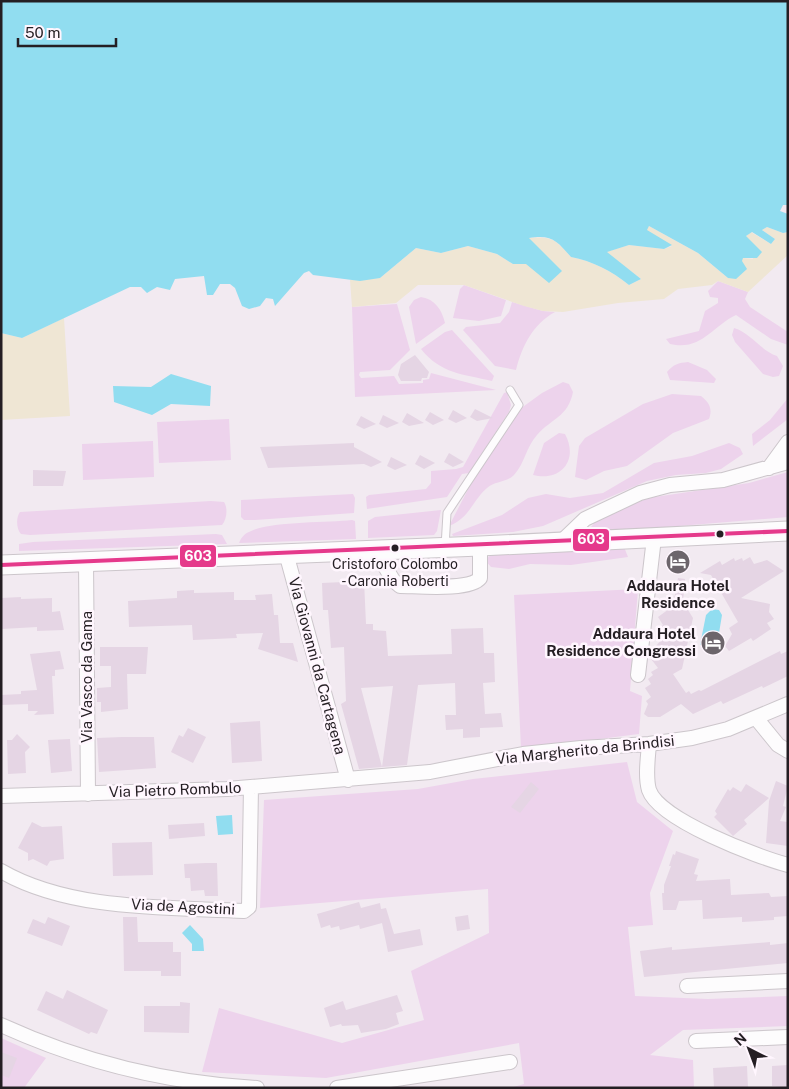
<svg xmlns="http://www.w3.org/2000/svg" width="789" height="1089" font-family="'Public Sans',sans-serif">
<rect width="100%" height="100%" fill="#f2eaf1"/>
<path fill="#edd3ec" d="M718 281 748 292 745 299 750 307 788 332V345L771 339 736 315C711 327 702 351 670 344L666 339 699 331 705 311 718 303V298L710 297 708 291Z
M464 285 506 300 501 316 479 321 453 318 460 289Z
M421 297C435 299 442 310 445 323L416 344 409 307 414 300Z
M512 302 543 311 555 312C533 324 522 346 516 370L495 366 463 330 466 327 500 323 509 312Z
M397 304 410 350 390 370 360 372 359 375 361 378 394 376 399 384 423 383V380L429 379 431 373 496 390 355 397 352 307Z
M734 328C751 333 760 350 777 356L783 366 779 376 773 377 763 374 735 342 732 335Z
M452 330 494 376 492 381C463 374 441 374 421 349L445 332Z
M688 362 707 370 716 379 714 383 670 380 667 372C674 364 678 363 688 362Z
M563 382 569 384 573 392C568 417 552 418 537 435 526 447 525 463 514 475 506 483 495 481 487 488 471 502 471 517 449 526L475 476 520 409 542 393Z
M507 392 511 405 509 412 469 473 462 474 447 497 367 509 366 497 369 495 426 489 431 483V471L456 469 463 467 504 393Z
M672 394 701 396C709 402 713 409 709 419L673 433 627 466 604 471 586 480 575 477 579 446 585 438 643 404Z
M788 398V419L753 446 752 434 770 420Z
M229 419 231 460 159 463 157 422Z
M559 433 565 434C579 460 561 482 533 475L544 443Z
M153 441 154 477 83 480 82 444Z
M729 443 740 448 743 454 721 469 706 473 676 475 647 481 543 526 513 532 453 536 452 534 502 515 528 498 546 494 570 498 603 493 654 463 692 456Z
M788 472V517L594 533 591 527 597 520 648 498 749 483Z
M353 494 355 498 354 513 255 520H244L241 517V500Z
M211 501 224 502C228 508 227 519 222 525L30 535 21 534C16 529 16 517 20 512Z
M441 510 437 531 434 535 368 538V521L375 517Z
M352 520 355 521 356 539 239 543C241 538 244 534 249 532 268 521 327 523 352 520Z
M216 534 222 535 227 544 19 551V544L33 542Z
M624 547 628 557 571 565 530 564 509 569 491 567 485 560 492 554Z
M638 589 630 691 642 696 639 734 521 749 514 595Z
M627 762 637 802 673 831 650 893 653 925 628 927 635 996 708 999 788 996V1026L683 1030 650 1055 693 1060 694 1088H510L524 1084 519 1043 326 1078 202 1072 219 1008 342 1043 424 1020 411 971 489 933 488 889 260 908 264 800 418 789 473 779Z
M1 1038 46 1058 24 1088H1Z"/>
<path fill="#efe6d4" d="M649 226 698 253 728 278 743 258 753 259 746 236 751 232 771 244 775 239 762 230 767 227 783 233 788 232V255L748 292 718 281 712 285 678 289 664 299 618 303 563 312 543 311 524 306 464 285H418L396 303 352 307 350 280 380 278 416 248 441 253 468 246 497 254 513 264H526L529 238C553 236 556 240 571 257 592 261 612 271 629 285L641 279 606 252 629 245 664 249 672 246 646 230Z
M64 318 70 416 1 420V333L22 338Z"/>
<path fill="#91ddf0" d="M1 1H788V205H783L780 211 788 214V232L783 233 767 227 762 230 775 239 771 244 752 232 746 236 762 252 757 258H743L742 261 747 269 736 279 728 278 698 253 649 226 647 230 672 245 664 249 629 245 607 252 641 279 629 285C612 271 592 261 571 257 557 241 552 234 529 238L562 271 549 283 526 264H513L497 254 468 246 441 253 416 248 380 278 360 281 313 275 309 271 304 273 275 306 273 299 266 298 260 306 249 309 242 306 235 288 230 284H220L213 295H207L204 276 175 279 170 290 157 287 147 293 141 287H130L22 338 1 333Z
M171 374 211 386 210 406 171 404 152 415 114 402 113 386 151 387Z
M712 609 719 610 722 615 718 639 712 646 700 645 706 615Z
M232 815 233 834 218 835 216 816Z
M190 925 203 939 204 951H192V944L182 933Z"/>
<path fill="#e5d5e4" d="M415 355 429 372 427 378H422L421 381H401L398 375 401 364Z
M475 409 493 418 477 421 470 417Z
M453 410 467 418 456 423 448 419Z
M430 412 444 420 433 425 425 420Z
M407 413 424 423 409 426 402 422Z
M383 415 399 423 387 428 379 424Z
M361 416 376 424 364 429 356 425Z
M354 443V447L382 462 371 467 364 464 268 468 260 447Z
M449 453 464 462 453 467 444 462Z
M420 455 435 463 424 469 415 464Z
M391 457 407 465 395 470 387 466Z
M33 470 66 471 63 486H33Z
M750 557 754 564 767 560 784 571 741 598 770 604 769 612 774 619 767 623 771 629 753 641 751 638 729 651 725 646 732 634 729 628 738 622 711 575 700 573 720 561 722 565 734 558 735 561 742 558 743 561Z
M678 578 685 579 683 602 693 618 682 669 673 674 686 693 689 691 691 694 699 690 701 691 780 651 781 654 788 651V676L763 688 762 686 723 704 721 701 693 714 681 704 660 717H648L644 714 648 704 646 701 651 697 645 688 651 684 648 679 653 675 651 672 658 668 651 659 658 654 654 648 663 638 658 629 663 625 658 617 669 609 667 605 674 600Z
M364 581 366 624H373V630L386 631 388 656 452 654 451 629 483 628 484 653H494L495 682 483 683 485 714 501 713 503 727 480 728V737L463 738V729L446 730 445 715H456L455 683 418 685 407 765 382 767 393 686 361 688 382 767 359 769 341 704 346 701 344 647 331 648 328 610H323L322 583Z
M194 590V593L234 592V600H256L255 595 272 594 274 615H278L280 643H293L298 662 258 649 263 633 236 634 237 638 193 640 192 625 129 627 128 601 177 598V591Z
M21 597V599L52 598V612L60 611 64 630 37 631V627L2 629 1 598Z
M100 647H148L146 674H127L128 709 101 712V702H97V688L111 687V666H100Z
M60 651 64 669 55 670V676H52L54 714 34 715 38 711H28V704L1 705V695L21 694V691L37 690 30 654Z
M260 721 262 761 232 763 230 723Z
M188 728 206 737 193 763 171 752 179 735 183 737Z
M17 734 30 747 25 752 26 773 8 774 7 740H12Z
M122 737H154L156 768 99 772 97 738Z
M70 739 72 771 51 773 48 740Z
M776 781 788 786 783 806 786 807 780 821 788 822V846L766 843 769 801Z
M531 782 539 789 520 813 511 807Z
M746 784 769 798 744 820 747 824 733 836 714 817 717 814 715 811 728 789 730 791 733 787 741 792Z
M32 822 42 827 62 826 64 859 50 861 47 866 33 859 28 861V853L18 848Z
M204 823 205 836 169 839 168 825Z
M152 842 153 875 113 876 112 843Z
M676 851 699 859 694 874 698 875 696 881 730 879 731 895 769 893 771 897 788 896V916L774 917V920L742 922V917L703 919 702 900 679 901 676 910H663L662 893H664V885L671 866H669L673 854 675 855Z
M206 863H217L218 896H205L204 890 191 891 190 878H185L184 864Z
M359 902 361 908 380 903 381 909 386 908 394 934 420 929 423 945 388 952 382 923 360 929 359 925 340 930 339 926 331 928 330 925 321 928 317 914Z
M468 915 470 929 457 931 455 917Z
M48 917 70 926 62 946 27 933 33 919 45 924Z
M123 917H137L138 942H173V952H181V976H161V971H124Z
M770 942V945L788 943V963L644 977 640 951 672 947V950Z
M67 990 108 1010 97 1034 91 1032 89 1034 37 1010 46 991 63 999Z
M397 995 403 1011 396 1013 399 1024 386 1029 361 1033 358 1025 342 1026 341 1024 330 1027 324 1008 343 1001 346 1010Z
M180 1002 190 1003 189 1033 144 1032V1006H180Z
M1 1052 17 1058 9 1078 1 1075Z
M788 1065V1088L772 1086V1066Z
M747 1066 748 1088H714L713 1068Z"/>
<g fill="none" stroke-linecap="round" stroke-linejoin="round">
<defs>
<path id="lane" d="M445 547 447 513 519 405 510 390"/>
<path id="street" d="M769 468 788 442
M561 542 585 519 640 493 670 485 723 480 788 462
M375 550 393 580 400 586C417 586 470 591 480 578V546
M286 553 348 780
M86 561 88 794
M638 675 654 538
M756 718 778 745 788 751
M649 744C648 758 645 776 649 790 659 820 758 857 788 865
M1 796 227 789 430 772 523 754 581 748 649 744 692 738 728 729 788 704
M1 871C70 911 167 907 244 911L249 907 251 787
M687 986 788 981
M1 1025C82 1062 168 1083 257 1088
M696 1041 788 1037
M337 1088 510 1062"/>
<path id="secondary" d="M1 565 480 546 788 531"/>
</defs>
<use href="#lane" stroke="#ccc6cb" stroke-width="9"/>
<use href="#street" stroke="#ccc6cb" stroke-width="16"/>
<use href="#secondary" stroke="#ccc6cb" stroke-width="21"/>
<use href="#lane" stroke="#fdfcfd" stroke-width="7"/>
<use href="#street" stroke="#fdfcfd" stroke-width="14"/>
<use href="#secondary" stroke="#fdfcfd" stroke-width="19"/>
<defs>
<path id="bus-1" d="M1 565 788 531"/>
</defs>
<use href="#bus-1" stroke="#fff6fe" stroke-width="8"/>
<use href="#bus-1" stroke="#e5398b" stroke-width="4"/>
</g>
<defs>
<symbol id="hotel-disc" viewBox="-11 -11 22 22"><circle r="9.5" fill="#6c656b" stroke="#fff6fe"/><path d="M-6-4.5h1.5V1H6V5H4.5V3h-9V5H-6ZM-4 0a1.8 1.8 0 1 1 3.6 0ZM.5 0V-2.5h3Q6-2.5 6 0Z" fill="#fff"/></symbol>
</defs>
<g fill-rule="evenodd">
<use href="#hotel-disc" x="664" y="548" width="28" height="28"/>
<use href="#hotel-disc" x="699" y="629" width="28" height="28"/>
</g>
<g fill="#241e23" stroke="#fff6fe" stroke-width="2">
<circle cx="720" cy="534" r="4.5"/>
<circle cx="395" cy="548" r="4.5"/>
</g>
<g text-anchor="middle" stroke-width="5" stroke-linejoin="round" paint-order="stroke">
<g font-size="14" fill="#241e23" stroke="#fff6fe">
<text x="395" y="569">Cristoforo Colombo<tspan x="395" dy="17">- Caronia Roberti</tspan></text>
</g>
<g font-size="15" font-weight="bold" fill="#241e23" stroke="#fff6fe">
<text x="678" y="591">Addaura Hotel<tspan x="678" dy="17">Residence</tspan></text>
<text x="696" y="639" text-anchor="end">Addaura Hotel<tspan x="696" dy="17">Residence Congressi</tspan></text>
</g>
<g font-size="15" fill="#241e23" stroke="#fff6fe">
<text transform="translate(317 666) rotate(75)" y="5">Via Giovanni da Cartagena</text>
<text transform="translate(87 677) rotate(-90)" y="5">Via Vasco da Gama</text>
<text transform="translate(585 750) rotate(-6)" y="5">Via Margherito da Brindisi</text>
<text transform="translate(175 790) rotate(-2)" y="5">Via Pietro Rombulo</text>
<text transform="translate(183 907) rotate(3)" y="5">Via de Agostini</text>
</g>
</g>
<g stroke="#fff6fe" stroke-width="2">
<rect x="572" y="528" width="38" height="24" rx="5" fill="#e5398b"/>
<rect x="179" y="544" width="38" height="24" rx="5" fill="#e5398b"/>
</g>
<g font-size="14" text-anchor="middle" font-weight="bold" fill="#fff">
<text x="591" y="544">603</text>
<text x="198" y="561">603</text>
</g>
<rect width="789" height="1089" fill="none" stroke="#241e23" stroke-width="5"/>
<g transform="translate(749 1049) rotate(318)" stroke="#fff6fe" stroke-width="4" paint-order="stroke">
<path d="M0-4L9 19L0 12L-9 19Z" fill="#241e23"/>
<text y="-8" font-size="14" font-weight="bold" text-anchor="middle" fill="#241e23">N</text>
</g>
<path d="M18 38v8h98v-8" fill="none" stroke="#241e23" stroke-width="2.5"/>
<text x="25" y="38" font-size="15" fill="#241e23" stroke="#fff6fe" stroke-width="4" paint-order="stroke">50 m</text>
</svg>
